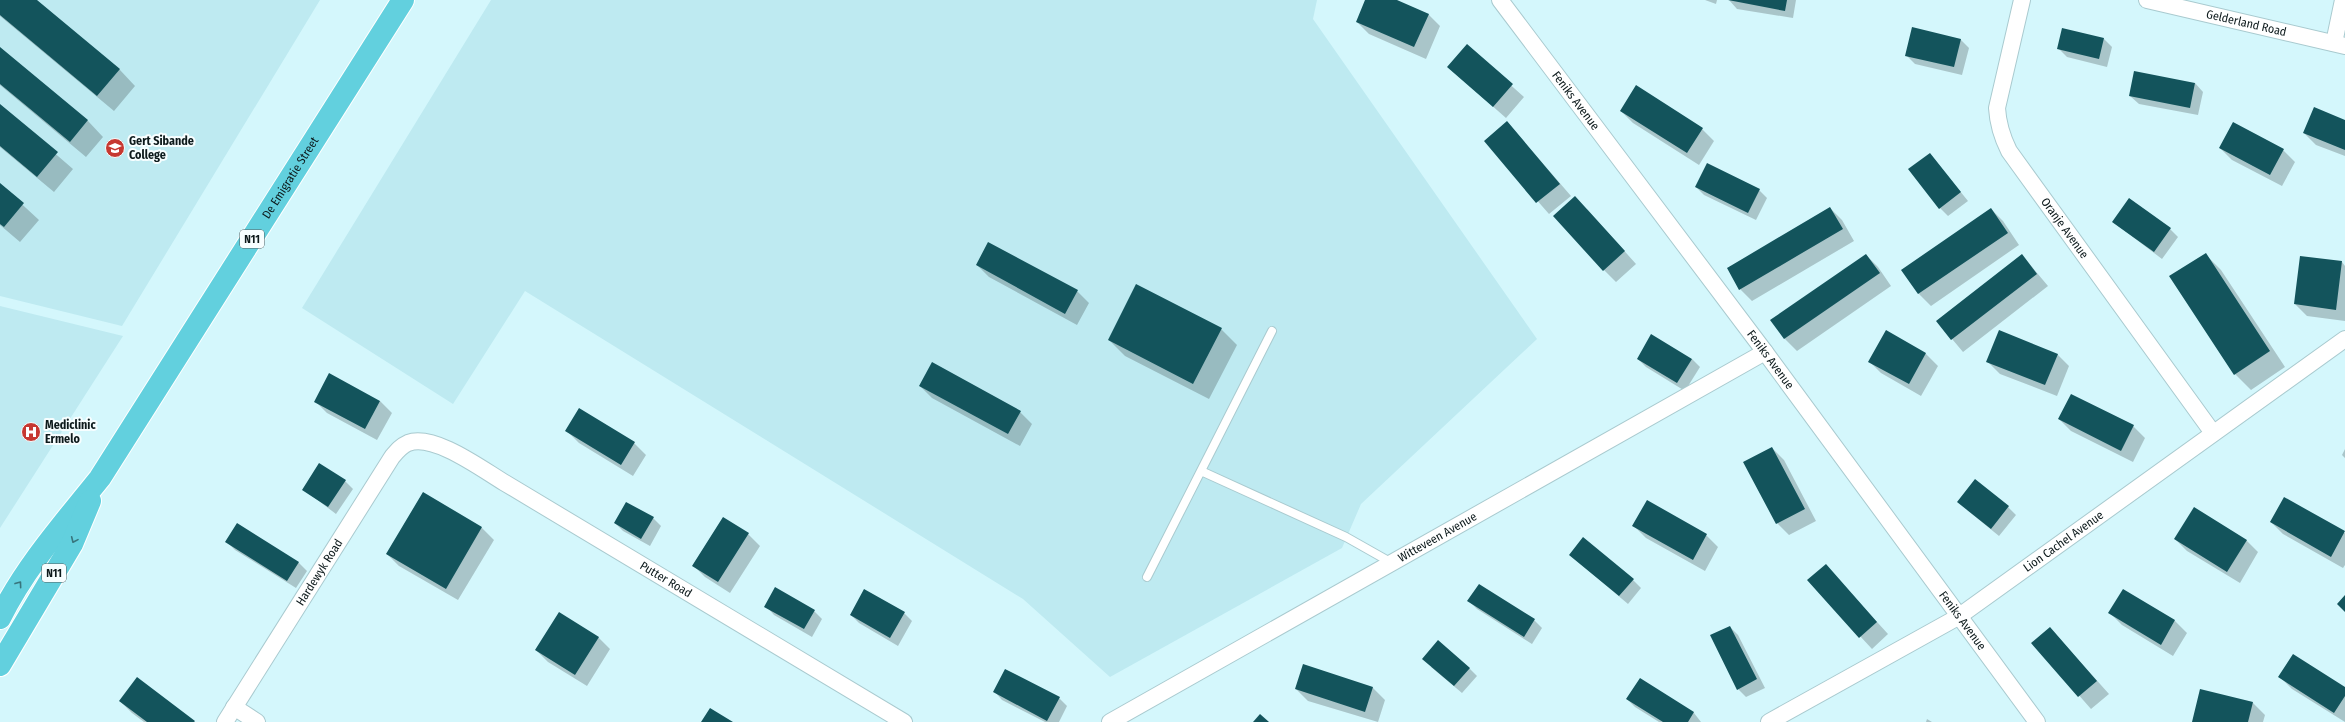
<svg xmlns="http://www.w3.org/2000/svg" width="2345" height="722" font-family="'Fira Sans Condensed',sans-serif">
<rect width="100%" height="100%" fill="#d4f7fc"/>
<path fill="#beeaf1" d="M0 0H320L122 326 0 296Z
M491 0H1317L1313 19 1537 339 1361 504 1342 548 1110 677 1023 599 525 291 453 404 302 308Z
M0 306 123 336 0 528Z"/>
<path fill="#0003" d="M0 0H36L120 70 135 86 114 111 0 16Z
M1366 0H1395L1428 14 1440 26 1426 59 1369 34 1357 22Z
M1705 0H1717L1716 4Z
M1729 0H1796L1793 18 1737 9Z
M2104 39 2112 47 2107 67 2067 57 2059 49Z
M1961 40 1969 48 1962 75 1915 64 1907 56Z
M1467 46 1524 97 1506 118 1448 67Z
M0 48 88 121 103 137 86 157 0 85Z
M2195 83 2203 92 2198 115 2139 104 2130 96Z
M0 106 73 169 54 192 0 147Z
M1621 111 1702 129 1714 141 1699 165 1633 123Z
M2345 121V156L2316 145 2304 133Z
M1507 122 1571 196 1549 214 1485 141Z
M2220 148 2283 150 2295 162 2282 186 2232 160Z
M1930 154 1968 201 1948 216 1940 208Z
M0 184 39 220 20 242 0 225Z
M1696 187 1759 190 1767 198 1756 220 1704 195Z
M1830 208 1842 220 1854 241 1752 301 1740 289Z
M1587 209 1636 264 1616 282 1604 270Z
M1991 209 2003 221 2019 245 1931 306 1919 294 1902 270Z
M2113 222 2170 229 2178 237 2162 259Z
M2205 254 2221 270 2285 367 2251 390 2235 374Z
M1866 255 1878 267 1891 286 1797 351 1785 339 1772 320Z
M2022 255 2048 286 1963 352 1937 321Z
M2342 262 2345 266V321L2307 316 2295 304Z
M977 265 1077 291 1089 303 1077 325 989 277Z
M1221 329 1237 345 1209 399 1125 356 1109 340Z
M1886 331 1926 354 1938 366 1921 396 1881 373 1869 361Z
M2057 354 2069 366 2057 396 2000 374 1988 362Z
M1638 359H1692L1700 367 1685 391 1646 367Z
M920 386 1020 412 1032 424 1020 446 932 398Z
M315 401H380L392 413 377 440 327 413Z
M2059 419 2133 426 2145 438 2133 462 2071 431Z
M567 431 634 443 646 455 633 476 579 443Z
M1772 448 1784 460 1816 521 1789 535 1777 523Z
M2345 449V458L2342 455Z
M345 481 353 489 336 514 303 489Z
M423 493 482 528 494 540 458 600 399 566 387 554Z
M2285 498 2345 533V565L2343 568 2283 534 2271 522Z
M2008 507 2016 515 1999 536 1967 510Z
M653 518 661 526 650 546 623 531 615 523Z
M723 518 748 534 760 546 730 593 705 577 693 565Z
M1634 526 1706 535 1718 547 1705 571 1646 538Z
M2175 539 2246 540 2258 552 2240 583 2187 551Z
M227 542 299 563 307 571 296 588 235 550Z
M1570 555 1633 580 1641 588 1628 604Z
M1837 578 1888 634 1872 649 1809 581Z
M2123 590 2175 621 2187 633 2173 656 2122 625 2110 613Z
M864 591 904 613 912 621 898 646 859 623 851 615Z
M1469 601 1534 620 1542 628 1532 644 1477 609Z
M766 606 814 611 822 619 812 637 774 615Z
M1730 627 1738 635 1765 688 1746 697 1738 689Z
M2050 628 2109 694 2091 709 2033 643Z
M598 637 610 649 587 686 548 662 536 650Z
M1304 665 1373 688 1385 700 1378 722 1308 701 1296 689Z
M1431 667 1469 668 1477 676 1462 693Z
M2280 677 2345 688V722L2292 689Z
M137 678 195 722H144L132 713 120 701Z
M1640 679 1694 713 1701 722H1659L1635 707 1627 699Z
M994 691 1059 698 1067 706 1059 722H1045L1002 700Z
M2253 703 2265 715 2263 722H2193Z
M1927 719 1932 722H1926Z"/>
<path fill="#13545c" d="M0 0H37L120 69 97 96 0 15Z
M1365 0H1397L1429 14 1414 47 1356 22Z
M1728 0H1787L1785 11Z
M1912 27 1961 39 1954 67 1905 56Z
M2062 28 2104 38 2099 59 2057 49Z
M1467 44 1513 84 1493 107 1447 67Z
M0 47 88 120 70 142 0 84Z
M2134 71 2195 83 2190 108 2129 96Z
M1636 85 1703 128 1687 153 1620 111Z
M0 104 58 152 37 177 0 146Z
M2314 107 2345 120V150L2303 133Z
M1507 121 1560 184 1536 203 1484 141Z
M2233 122 2284 149 2270 175 2219 148Z
M1930 153 1961 192 1939 209 1908 169Z
M1707 163 1760 189 1748 213 1695 187Z
M0 183 24 203 4 227 0 224Z
M1575 196 1625 251 1603 271 1553 216Z
M2129 198 2171 228 2154 252 2112 222Z
M1830 207 1843 229 1739 290 1727 268Z
M1991 208 2008 233 1918 294 1901 270Z
M988 242 1078 290 1065 314 976 265Z
M2206 253 2270 351 2234 375 2169 276Z
M1866 254 1880 273 1784 339 1770 320Z
M2022 254 2037 274 1951 340 1936 321Z
M2300 256 2342 261 2336 310 2294 304Z
M1136 284 1222 328 1193 384 1108 340Z
M1886 330 1926 353 1909 384 1868 362Z
M1999 330 2058 354 2045 385 1986 362Z
M1651 334 1692 359 1677 383 1637 359Z
M932 362 1021 411 1008 434 919 386Z
M329 373 380 401 365 429 314 402Z
M2071 394 2134 425 2121 451 2058 419Z
M579 408 635 442 621 465 565 431Z
M1772 447 1805 509 1776 524 1743 462Z
M319 463 346 480 328 507 302 490Z
M1975 479 2009 506 1991 529 1957 502Z
M423 492 482 527 446 589 386 554Z
M2284 497 2345 531 2331 557 2270 522Z
M1647 500 1707 534 1693 560 1632 526Z
M626 502 654 517 641 539 614 523Z
M2194 507 2247 540 2227 572 2174 539Z
M723 517 749 533 718 582 692 566Z
M237 523 299 562 287 581 225 542Z
M1583 537 1634 579 1619 596 1569 555Z
M1826 564 1877 622 1859 638 1807 580Z
M1479 584 1535 619 1524 637 1467 601Z
M775 587 815 610 804 629 764 607Z
M864 589 905 612 890 638 850 615Z
M2123 589 2175 620 2161 645 2108 613Z
M2345 595V612L2337 604Z
M559 612 599 637 575 675 535 650Z
M1730 626 1757 679 1737 690 1710 635Z
M2050 627 2097 681 2078 697 2031 643Z
M1438 640 1470 668 1454 686 1422 659Z
M2293 654 2345 687V696L2334 713 2278 677Z
M1303 664 1373 687 1365 712 1295 689Z
M1005 669 1060 697 1047 721 993 692Z
M137 677 195 721 194 722H147L119 701Z
M1640 678 1694 712 1688 722H1663L1626 699Z
M2200 689 2253 702 2248 722H2192Z
M710 708 733 722H701Z
M1260 714 1269 722H1253Z"/>
<g fill="none" stroke-linecap="round" stroke-linejoin="round">
<defs>
<path id="service" d="M1201 471 1346 537 1392 563
M1147 577 1272 331"/>
<g id="minor">
<path id="s1" d="M1500 0 1765 352 2037 722"/>
<path id="s2" d="M2022 0 1997 108C1998 125 2002 137 2009 151L2213 433"/>
<path id="s3" d="M2147 0 2345 46"/>
<path d="M2334 43 2343 0"/>
<path d="M234 707 257 722"/>
<path id="s4" d="M225 722 392 457C397 451 401 446 408 443 434 433 483 470 505 483L904 722"/>
<path id="s5" d="M1110 722 1765 352"/>
<path id="s6" d="M1769 722 1958 617 2345 339"/>
</g>
<g id="trunk">
<path id="s7" d="M0 618C25 567 64 523 100 478L403 0"/>
<path d="M0 665 72 544 90 501"/>
</g>
</defs>
<use href="#service" stroke="#a9cacf" stroke-width="10"/>
<use href="#minor" stroke="#a9cacf" stroke-width="18"/>
<use href="#trunk" stroke="#fff" stroke-width="24"/>
<use href="#service" stroke="#fff" stroke-width="8"/>
<use href="#minor" stroke="#fff" stroke-width="16"/>
<use href="#trunk" stroke="#62d0de" stroke-width="22"/>
</g>
<defs><path id="oneway-chevron" d="M-2-3.5L2.5 0L-2 3.5" fill="none" stroke-width="1.6" stroke-linecap="round" stroke-linejoin="round"/></defs>
<g stroke="#38757d">
<use href="#oneway-chevron" transform="translate(74 540) rotate(114)"/>
<use href="#oneway-chevron" transform="translate(19 584) rotate(-54)"/>
</g>
<defs>
<symbol id="university-disc" viewBox="-11 -11 22 22"><circle r="9.5" fill="#c63831" stroke="#f7feff"/><path d="M0-5L7-2L0 1L-7-2ZM-4 1L0 2.5L4 1V4Q0 6-4 4Z" fill="#fff"/></symbol>
<symbol id="hospital-disc" viewBox="-11 -11 22 22"><circle r="9.5" fill="#c63831" stroke="#f7feff"/><path d="M-5-5h3v3.5h4V-5h3V5h-3V1.5h-4V5h-3Z" fill="#fff"/></symbol>
</defs>
<g fill-rule="evenodd">
<use href="#university-disc" x="104" y="137" width="22" height="22"/>
<use href="#hospital-disc" x="20" y="421" width="22" height="22"/>
</g>
<g text-anchor="middle" stroke-width="4" stroke-linejoin="round" paint-order="stroke">
<g fill="#f7feff" stroke="#535e60" stroke-width="1">
<rect x="240" y="230" width="24" height="18" rx="3"/>
<rect x="42" y="564" width="24" height="18" rx="3"/>
</g>
<g font-size="11" font-weight="bold" fill="#0d1a1c">
<text x="252" y="243">N11</text>
<text x="54" y="577">N11</text>
</g>
<g font-size="12" fill="#0d1a1c" stroke="#f7feff">
<text dy="4" stroke="none"><textPath href="#s3" startOffset="102">Gelderland Road</textPath></text>
<text dy="4" stroke="none"><textPath href="#s1" startOffset="126">Feniks Avenue</textPath></text>
<text dy="4" stroke="none"><textPath href="#s7" startOffset="528">De Emigratie Street</textPath></text>
<text dy="4" stroke="none"><textPath href="#s2" startOffset="251">Oranje Avenue</textPath></text>
<text dy="4" stroke="none"><textPath href="#s1" startOffset="450">Feniks Avenue</textPath></text>
<text dy="4" stroke="none"><textPath href="#s5" startOffset="376">Witteveen Avenue</textPath></text>
<text dy="4" stroke="none"><textPath href="#s6" startOffset="346">Lion Cachel Avenue</textPath></text>
<text dy="4" stroke="none"><textPath href="#s4" startOffset="177">Hardewyk Road</textPath></text>
<text dy="4" stroke="none"><textPath href="#s4" startOffset="630">Putter Road</textPath></text>
<text dy="4" stroke="none"><textPath href="#s1" startOffset="774">Feniks Avenue</textPath></text>
</g>
<g font-size="12" font-weight="bold" fill="#0d1a1c" stroke="#f7feff" text-anchor="start">
<text x="129" y="145">Gert Sibande<tspan x="129" dy="14">College</tspan></text>
<text x="45" y="429">Mediclinic<tspan x="45" dy="14">Ermelo</tspan></text>
</g>
</g>
</svg>
